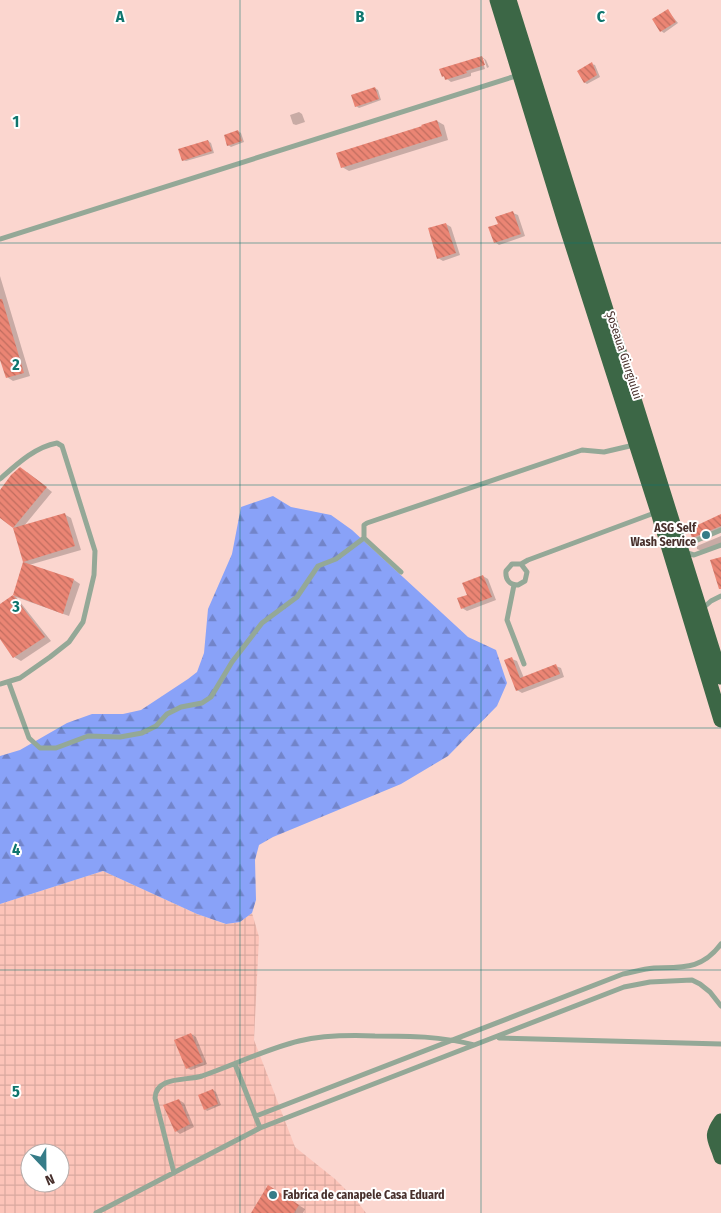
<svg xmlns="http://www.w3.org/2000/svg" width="721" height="1213" font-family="'Fira Sans Condensed',sans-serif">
<defs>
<pattern id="industrial-grid" width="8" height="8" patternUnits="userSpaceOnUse" patternTransform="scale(1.25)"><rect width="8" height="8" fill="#fcc4b9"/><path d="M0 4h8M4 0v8" fill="none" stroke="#d9a99f"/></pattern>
<pattern id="forest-firs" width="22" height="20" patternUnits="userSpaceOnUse" patternTransform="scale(1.25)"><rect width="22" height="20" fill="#89a2f8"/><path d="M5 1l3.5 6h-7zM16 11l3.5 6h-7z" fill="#7284c9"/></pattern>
<pattern id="building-back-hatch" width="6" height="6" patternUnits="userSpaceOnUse" patternTransform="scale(1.25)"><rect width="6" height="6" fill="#eb8574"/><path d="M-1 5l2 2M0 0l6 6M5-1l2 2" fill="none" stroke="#c06d5f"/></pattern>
</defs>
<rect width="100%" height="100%" fill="#fbd6cf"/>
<path fill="url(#industrial-grid)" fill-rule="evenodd" d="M103 871 197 914 225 924 240 922 252 913 259 937 254 1040 295 1147 335 1179 356 1200 366 1213H0V904ZM30 1153H60V1183H30Z"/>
<path fill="url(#forest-firs)" d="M273 496 291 507 331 515 352 530 468 637 496 650 507 683 497 706 448 756 401 784 273 837 259 845 255 860 256 900 252 913 240 922 226 924 197 914 103 871 0 904V756L20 750 67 723 92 714H123L141 710 188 679 197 672 204 653 208 609 232 554 241 507Z"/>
<path fill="#0003" d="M668 11 678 23 664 33 661 31Z
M482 57 486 60 489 67 487 68 484 59H482L485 69 471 73V76L451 82 443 76Z
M592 64 595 65 600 77 587 84 584 82Z
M375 88 378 90 381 100 359 108 356 106Z
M299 112 302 114 305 122 296 125 293 124 290 115Z
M437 121 444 125 448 140 349 171 342 167Z
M238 131 241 133 244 142 231 147 228 145Z
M208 141 211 143 214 153 186 161 183 160Z
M513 213 518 215 525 236 499 245 495 242 499 225Z
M446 224 451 227 460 255 443 261 438 258Z
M0 276 30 376 13 381 7 377 0 355Z
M27 472 52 492 24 526 64 514 71 518 81 550 29 565 74 580 80 584 69 616 16 597 51 641 21 661 14 657 0 636V606L14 596 24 562 14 528 0 516V492Z
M721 515V531L699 540 693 537Z
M721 536V546L704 552 697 549V546Z
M483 576 488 579 496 600 467 611 462 608Z
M512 659 517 661 524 678 556 666 561 668 564 677 522 693 517 690Z
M191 1034 196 1037 207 1064 191 1070 187 1068Z
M213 1090 216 1092 221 1105 207 1111 205 1109Z
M179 1100 184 1103 194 1127 180 1134 176 1131Z
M269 1187 305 1209 303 1213H253Z"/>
<path fill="url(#building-back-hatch)" d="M668 9 676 22 660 32 652 19Z
M482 56 485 65 466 71 467 73 445 80 444 76 442 77 439 69Z
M592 62 597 75 584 83 577 71Z
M375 87 379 99 355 107 351 95Z
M437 120 442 136 341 168 336 153 422 126 421 125Z
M238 130 242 141 227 146 224 135Z
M208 140 212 151 182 161 178 149Z
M513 211 521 234 494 243 488 227 498 224 495 217Z
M446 223 456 253 437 259 428 228Z
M0 299H2L24 373 6 378 0 360Z
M20 467 47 487 13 528 0 518V490L11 475Z
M65 513 75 546 23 562 13 528Z
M721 514V526L692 538 689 529Z
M721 557V589H719L710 560Z
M23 562 74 579 63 614 13 595Z
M483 575 492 597 461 609 457 598 467 595 462 583Z
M13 595 45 637 13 658 0 639V604Z
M512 657 520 678 556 664 560 674 516 691 504 660Z
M191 1033 203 1062 186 1069 174 1040Z
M213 1089 218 1104 204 1110 198 1095Z
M179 1099 190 1124 175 1132 163 1105Z
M268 1185 299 1205 294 1213H251Z"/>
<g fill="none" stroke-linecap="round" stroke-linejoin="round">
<path stroke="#94a897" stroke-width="5" d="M0 239 519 75
M0 479C17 464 35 447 57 443L62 446 95 551 94 575 83 622 69 642 50 657 20 678 0 684
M364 538 401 572
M681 547 721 530
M684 552 694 555 721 545
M521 564 527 572 525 581 518 585C510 585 505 580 506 571L512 564H521L528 560 657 512
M514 585 507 620 524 664
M702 609 711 601 721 596
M9 683 29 738 40 748H56L88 736 120 737 142 733 156 726 167 714 181 707 202 703 211 697 232 662 262 623 297 597 318 566 336 559 364 538V525L367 523 582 450 604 452 634 445
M499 1038 721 1044
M235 1064 260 1128
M256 1116 623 974C633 972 643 969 654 968 682 967 702 970 721 944
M174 1173 155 1098C156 1076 186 1081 202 1076 234 1065 266 1049 299 1041 324 1035 350 1035 375 1036 409 1036 441 1036 474 1045
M96 1213 260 1128 624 987 650 982 692 980 700 984 710 992 721 1006"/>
<path stroke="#3c6746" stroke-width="15" d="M497 0 565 222 658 512 721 720
M509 0 721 677
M721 1121C709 1138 716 1139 721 1157"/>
</g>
<path fill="none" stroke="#0f766e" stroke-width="1" stroke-opacity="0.55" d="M240 0V1213M481 0V1213M0 243H721M0 485H721M0 728H721M0 970H721"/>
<g fill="#367c88" stroke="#fff" stroke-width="2">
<circle cx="706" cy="535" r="5"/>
<circle cx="273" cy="1195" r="5"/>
</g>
<g text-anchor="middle" stroke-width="4" stroke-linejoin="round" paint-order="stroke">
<g font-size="12" fill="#472f2b" stroke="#fff">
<text transform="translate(624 355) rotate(72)" y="4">Șoseaua Giurgiului</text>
</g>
<g font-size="12" font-weight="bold" fill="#472f2b" stroke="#fff" text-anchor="end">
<text x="696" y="532">ASG Self<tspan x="696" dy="14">Wash Service</tspan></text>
<text x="283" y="1199" text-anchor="start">Fabrica de canapele Casa Eduard</text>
</g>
</g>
<g font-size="16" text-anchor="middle" font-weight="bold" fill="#0f766e" stroke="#fff" stroke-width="4" stroke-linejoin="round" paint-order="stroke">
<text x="120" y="22">A</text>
<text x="360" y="22">B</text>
<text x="601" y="22">C</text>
<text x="16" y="127">1</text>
<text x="16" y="370">2</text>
<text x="16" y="612">3</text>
<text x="16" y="855">4</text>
<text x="16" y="1097">5</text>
</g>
<g transform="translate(45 1168) rotate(158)"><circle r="24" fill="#ffffff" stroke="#b5acaa"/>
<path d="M0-4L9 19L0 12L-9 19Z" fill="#367c88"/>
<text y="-8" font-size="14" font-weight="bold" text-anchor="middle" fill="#472f2b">N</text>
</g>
</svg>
